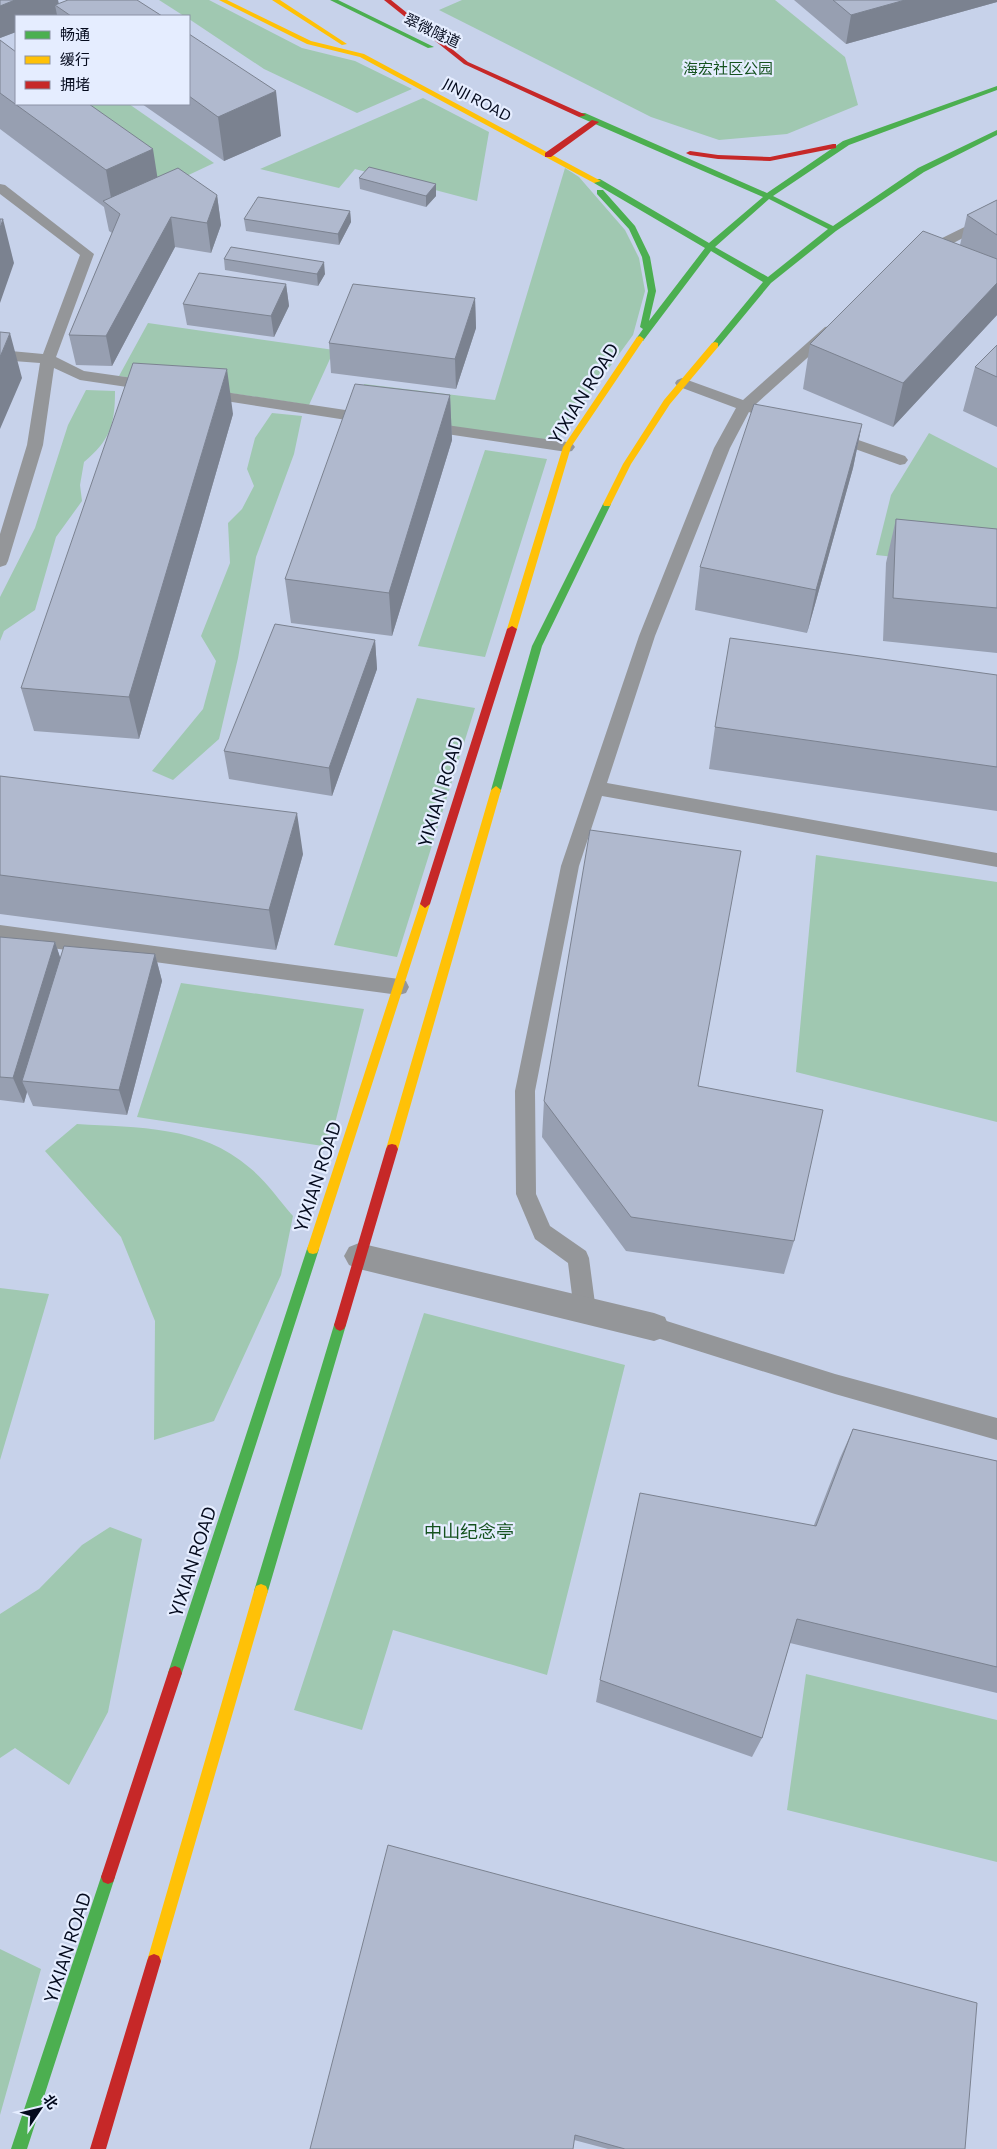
<svg xmlns="http://www.w3.org/2000/svg" width="997" height="2149" font-family="Commissioner,'Noto Sans SC',sans-serif">
<rect width="100%" height="100%" fill="#c7d2ea"/>
<path fill="#a0c8b1" d="M159 0H209L302 48 355 61 412 89 357 113 264 69 189 19V16H184Z
M462 0H775L845 57 858 105 787 134 719 140 651 117 439 10Z
M423 98 489 132 477 201 355 169 339 188 260 169Z
M44 104H129L214 163 161 188Z
M565 168 579 177 625 230 639 258 645 291 633 335 555 442 357 413 364 384 495 400Z
M148 323 334 350 309 405 119 376Z
M86 390 115 391C115 425 110 440 84 462L80 485 82 501 56 537 35 610 4 631 0 641V597L35 528 68 425Z
M272 413 302 416 294 454 256 557 238 658 219 739 173 780 152 771 203 709 216 661 201 636 230 563 228 523 242 509 254 486 247 469 255 438Z
M929 433 997 468V568L876 555 891 495Z
M485 450 547 459 485 657 418 646Z
M417 698 475 708 397 957 334 945Z
M816 855 997 882V1122L796 1072Z
M181 983 364 1009 329 1147 137 1117Z
M77 1124C138 1128 201 1125 250 1168 266 1181 279 1200 293 1216L281 1275 214 1421 154 1440 155 1321 121 1237 45 1151Z
M0 1288 49 1294 0 1460Z
M424 1313 625 1365 547 1675 393 1630 362 1730 294 1710Z
M110 1527 142 1539 108 1712 69 1785 15 1748 0 1758V1614L39 1589 82 1545Z
M806 1674 997 1720V1862L787 1810Z
M0 1949 41 1969 0 2115Z"/>
<g fill="none" stroke-linecap="round" stroke-linejoin="round">
<path fill="#949699" fill-rule="evenodd" d="M0 184 5 185 94 254 56 357 84 371 154 381 159 383 161 386 159 389 154 391 80 380 54 368 43 445 8 561 6 565 0 567V534L27 445 40 363 0 360V350L43 354 80 255 0 194Z
M997 211V220L944 248 930 259 925 260 918 256 934 242Z
M830 326 835 327 837 330 835 333 756 404 762 407 765 410 762 413 757 415 749 412 730 448 655 636 607 783 997 853V867L602 796 579 866 535 1091 536 1194 550 1226 586 1251 589 1258 596 1311 593 1318 585 1321 577 1318 574 1311 568 1263 535 1239 516 1194 515 1091 561 866 639 636 714 448 736 408 677 386 675 383 677 380 682 378 743 400 825 327Z
M205 389 372 414 377 416 380 419 377 422 372 424 200 397 198 394 200 391Z
M425 422 567 442 572 443 575 447 572 451 567 452 420 430 417 427 420 424Z
M832 431 905 456 908 460 905 464 900 465 827 439 824 436 827 433Z
M0 925 399 979 406 981 409 987 406 993 399 995 0 941Z
M654 1317 835 1374 997 1418V1440L835 1394 654 1337 646 1334 643 1327 646 1320Z"/>
<path fill="#949699" fill-rule="evenodd" d="M359 1243 654 1313 665 1317 669 1327 665 1337 654 1341 359 1269 349 1265 344 1256 349 1247Z"/>
<path fill="#4caf50" fill-rule="evenodd" d="M330 0H338L434 47 428 48Z
M997 86V90L849 145 773 196 833 226 918 168 997 130V135L924 172 836 231 771 283 718 347 715 348 711 345 763 282 711 251 643 341H637L636 339 643 329 640 327 648 291 642 257 629 229 597 194V190H603L635 226 650 257 656 291 649 321 705 248 594 183V179H600L709 243 763 197 579 117V113H585L767 193 843 141ZM769 199 828 229 768 277 715 247Z
M607 501 611 504 542 646 501 790 500 793H492L491 790 532 646 603 504Z
M313 1244 317 1245 319 1249 182 1673 180 1678 175 1680 170 1678 168 1673 307 1249 309 1245Z
M340 1319 344 1321 346 1325 268 1591 266 1596 261 1598 256 1596 254 1591 334 1325 336 1321Z
M108 1870 113 1872 115 1877 27 2149H11L101 1877 103 1872Z"/>
<path fill="#ffc107" fill-rule="evenodd" d="M219 0H227L311 41 364 54 601 181 594 183 360 57 307 44Z
M272 0H280L347 44 342 45Z
M640 336 644 339 571 447 517 629 515 631H509L507 629 563 447 637 337Z
M715 342 718 343V347L670 404 631 464 610 506H604L603 504 623 464 664 400 712 343Z
M496 786 501 790 398 1149 396 1153 392 1154 388 1153 386 1149 491 790Z
M425 900 430 904 319 1249 317 1253 313 1254 309 1253 307 1249 420 904Z
M261 1584 266 1586 268 1591 161 1961 159 1966 154 1968 149 1966 147 1961 254 1591 256 1586Z"/>
<path fill="#c62828" fill-rule="evenodd" d="M384 0H391L468 62 586 115 579 117 464 64Z
M592 120 599 122 551 157H545V153Z
M833 144H836V148L770 161 718 159 690 155 686 153 690 151 718 155 770 157Z
M512 626 517 629 430 904 425 908 420 904 507 629Z
M392 1144 396 1145 398 1149 346 1325 344 1329 340 1331 336 1329 334 1325 386 1149 388 1145Z
M175 1666 180 1668 182 1673 115 1877 113 1882 108 1884 103 1882 101 1877 168 1673 170 1668Z
M154 1954 159 1956 161 1961 106 2149H90L147 1961 149 1956Z"/>
</g>
<path fill="#979fb1" d="M0 0H58L59 4 162 16H57V15L55 16H16V32L0 38Z
M794 0H997V2L846 44Z
M189 34 281 136 224 161 142 104H189Z
M0 40 157 177 217 195 221 225 211 253 175 247 112 366 76 365 69 335 112 233 109 231 104 207 0 129Z
M359 178 436 184V196L426 207 360 189Z
M997 200V315L893 427 803 389 810 344 960 245 967 215Z
M350 211 351 222 339 245 246 231 244 219Z
M224 259 325 274 318 286 225 270Z
M286 284 289 306 274 337 187 325 183 304Z
M475 298 476 328 456 389 331 373 329 343Z
M997 345V427L963 411 975 367Z
M450 395 452 440 392 636 291 623 285 579Z
M233 414 139 739 34 731 21 688Z
M862 424 853 468 807 633 695 610 700 567Z
M896 519 997 529V653L883 641 886 563Z
M375 640 377 669 332 796 229 779 224 751Z
M997 675V811L709 769 715 727Z
M0 776 303 854 276 950 0 914Z
M0 937 55 942 60 958 155 954 162 981 127 1115 33 1106 27 1092 24 1103 0 1100Z
M699 1086 794 1241 784 1274 626 1251 542 1137 544 1101Z
M853 1429 997 1461V1693L790 1643 762 1738 752 1757 596 1702 600 1680 814 1525 840 1458Z
M388 1845 965 2149H608L574 2140Z"/>
<path fill="#7b8290" d="M15 0H58L59 8 55 5 57 15 55 16H16V32L0 38V6Z
M905 0H997V2L846 44 851 15Z
M276 91 281 136 224 161 218 117Z
M153 149 160 194 113 209 106 170Z
M436 184V196L426 207V196Z
M217 195 221 225 211 253 207 223Z
M350 211 351 222 339 245 338 234Z
M171 217 175 247 112 366 106 336Z
M3 219 14 263 0 303V228Z
M324 262 325 274 318 286 317 274Z
M997 283V315L893 427 903 383Z
M286 284 289 306 274 337 271 316Z
M475 298 476 328 456 389 455 359Z
M10 333 22 378 0 429V357Z
M227 369 233 414 139 739 129 697Z
M450 395 452 440 392 636 389 593Z
M862 424 853 468 807 633 816 590Z
M375 640 377 669 332 796 329 768Z
M297 813 303 854 276 950 269 910Z
M55 942 64 969 22 1081 27 1092 24 1103 13 1078Z
M155 954 162 981 127 1115 119 1090Z"/>
<path fill="#b0b9ce" stroke="#7b8290" d="M0 0H15L0 6Z
M68 0H137L162 16H71L55 5Z
M833 0H905L851 15Z
M189 34 276 91 218 117 189 96Z
M0 40 16 52V104H89L153 149 106 170 0 93Z
M369 167 436 184 426 196 359 178Z
M178 168 217 195 207 223 171 217 106 336 69 335 120 214 103 201Z
M258 197 350 211 338 234 244 219Z
M997 200V235L967 215Z
M0 219H3L0 228Z
M923 231 997 259V283L903 383 810 344Z
M231 247 324 262 317 274 224 259Z
M199 273 286 284 271 316 183 304Z
M353 284 475 298 455 359 329 343Z
M0 332 10 333 0 357Z
M997 345V377L975 367Z
M133 363 227 369 129 697 21 688Z
M355 384 450 395 389 593 285 579Z
M754 404 862 424 816 590 700 567Z
M896 519 997 529V608L893 598Z
M275 624 375 640 329 768 224 751Z
M730 638 997 675V767L715 727Z
M0 776 297 813 269 910 0 875Z
M590 830 741 851 698 1086 823 1110 794 1241 631 1217 544 1101Z
M0 937 55 942 13 1078 0 1077Z
M64 946 155 954 119 1090 22 1081Z
M853 1429 997 1461V1667L797 1619 762 1738 600 1680 640 1493 816 1526Z
M388 1845 977 2003 965 2149H625L575 2135 573 2149H310Z"/>
<g text-anchor="middle" stroke-width="4.5" stroke-linejoin="round" paint-order="stroke">
<g font-size="15" fill="#040a1d" stroke="#e5edff">
<text transform="translate(432 31) rotate(25)" y="5">翠微隧道</text>
<text transform="translate(477 100) rotate(28)" y="5">JINJI ROAD</text>
</g>
<g font-size="15" fill="#15521f" stroke="#e5edff">
<text x="728" y="74">海宏社区公园</text>
</g>
<g font-size="18" fill="#040a1d" stroke="#e5edff">
<text transform="translate(584 394) rotate(-58)" y="6">YIXIAN ROAD</text>
<text transform="translate(441 792) rotate(-73)" y="6">YIXIAN ROAD</text>
<text transform="translate(318 1177) rotate(-72)" y="6">YIXIAN ROAD</text>
<text transform="translate(193 1562) rotate(-72)" y="6">YIXIAN ROAD</text>
<text transform="translate(68 1948) rotate(-72)" y="6">YIXIAN ROAD</text>
</g>
<g font-size="18" fill="#15521f" stroke="#e5edff">
<text x="469" y="1538">中山纪念亭</text>
</g>
</g>
<rect x="15" y="15" width="175" height="90" fill="#e5edff" stroke="#8b92a5"/>
<rect x="25" y="31" width="25" height="8" fill="#4caf50" stroke="#8b92a5"/>
<text x="60" y="40" font-size="15" fill="#040a1d">畅通</text>
<rect x="25" y="56" width="25" height="8" fill="#ffc107" stroke="#8b92a5"/>
<text x="60" y="65" font-size="15" fill="#040a1d">缓行</text>
<rect x="25" y="81" width="25" height="8" fill="#c62828" stroke="#8b92a5"/>
<text x="60" y="90" font-size="15" fill="#040a1d">拥堵</text>
<g transform="translate(40 2109) rotate(55)" stroke="#e5edff" stroke-width="4" paint-order="stroke">
<path d="M0-4L9 19L0 12L-9 19Z" fill="#040a1d"/>
<text y="-8" font-size="14" font-weight="bold" text-anchor="middle" fill="#040a1d">北</text>
</g>
</svg>
